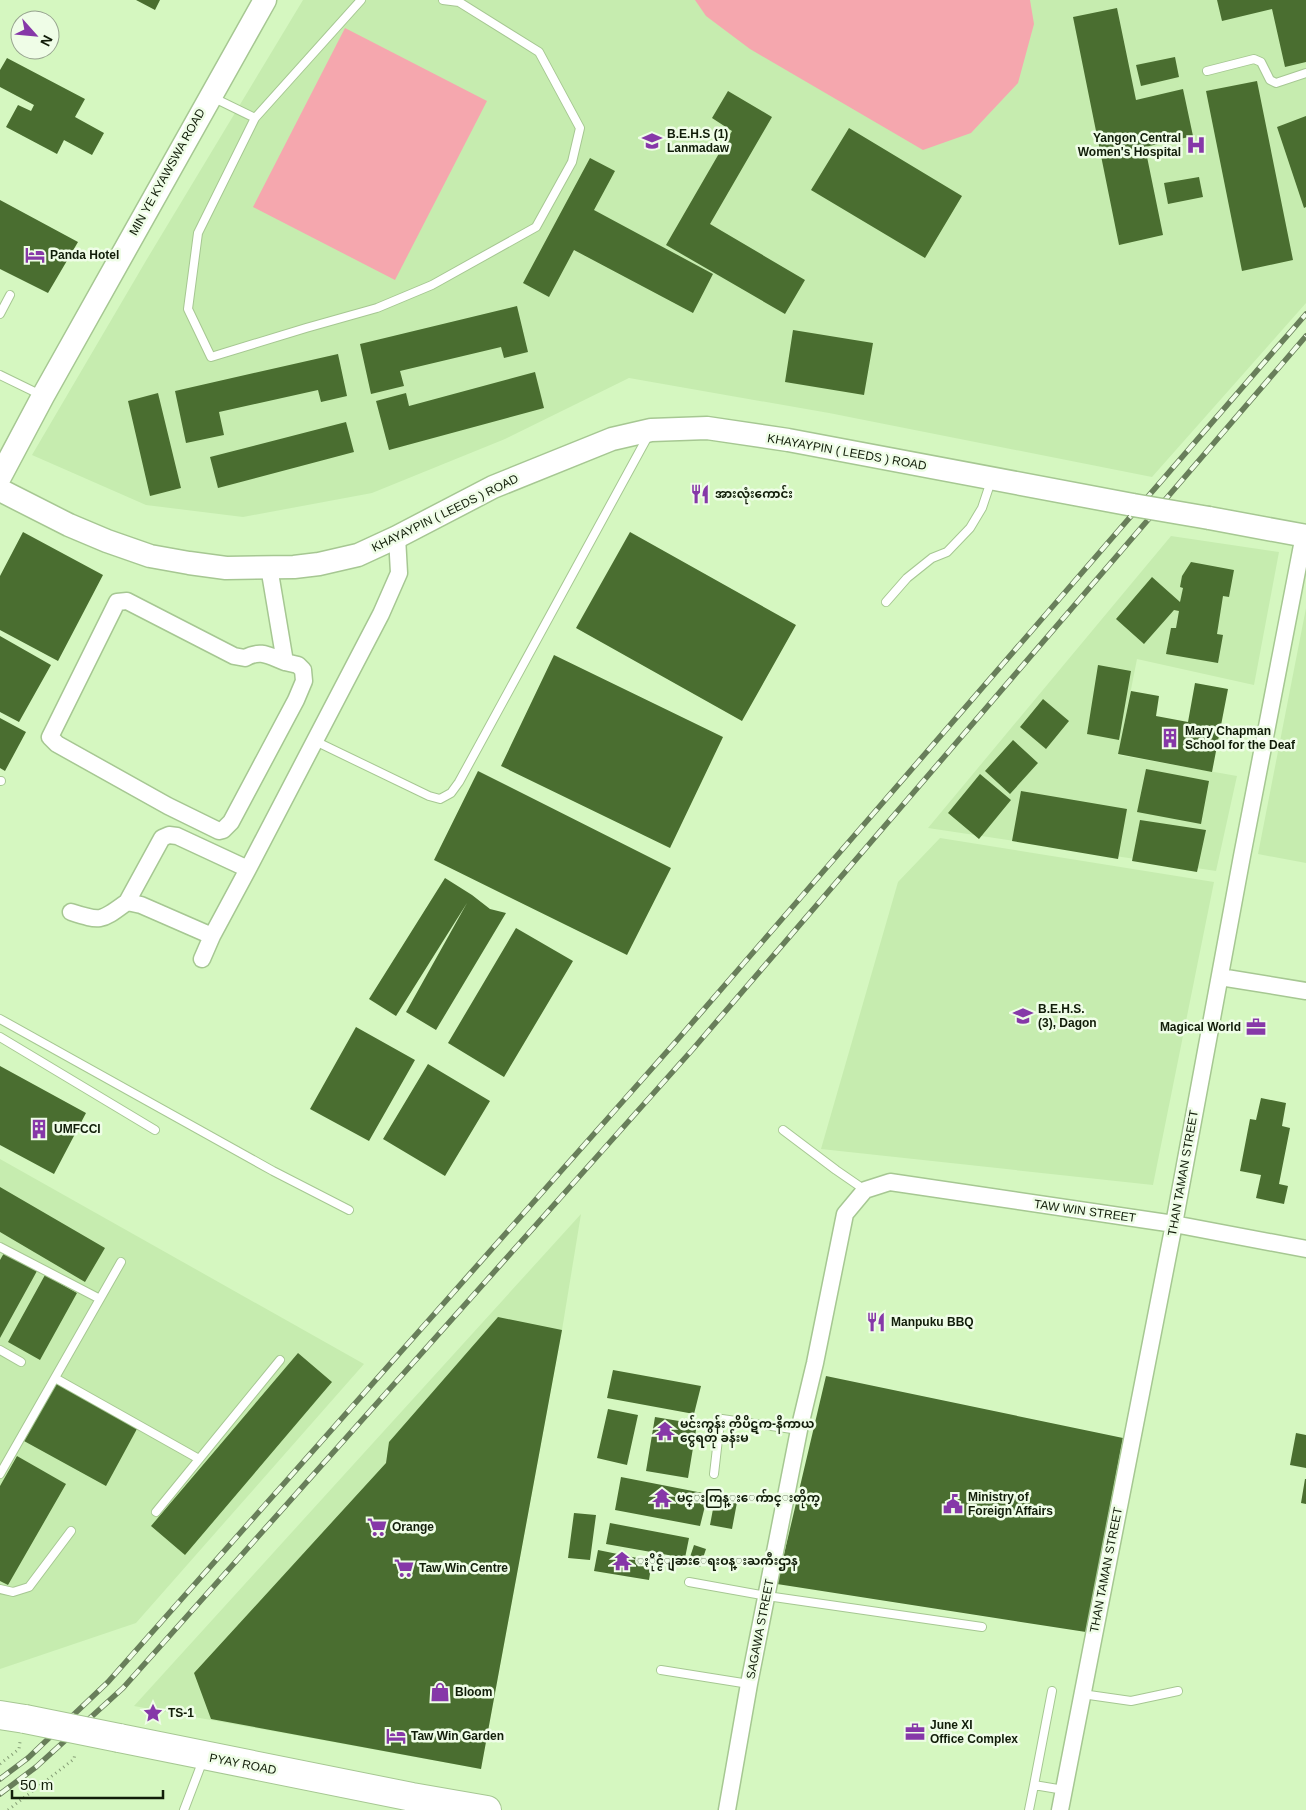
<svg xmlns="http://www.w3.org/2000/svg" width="1306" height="1810" font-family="Arial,'Noto Sans Myanmar',sans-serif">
<rect width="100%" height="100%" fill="#d5f7c0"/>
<path fill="#c6ecaf" d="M303 0H1306V303L1152 477 829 413 629 378 505 439 372 493 243 517 146 505 32 455 147 259Z
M1171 536 1279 552 1254 685 1137 659 1118 755 1237 776 1216 871 928 828Z
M1306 608V863L1258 854Z
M940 838 1214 882 1153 1185 821 1149 898 882Z
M0 1159 364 1364 136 1623 0 1669Z
M581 1214 562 1330 481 1769 134 1706Z"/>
<path fill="#f5a7ae" d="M695 0H1030L1034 24 1018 83 971 133 923 150 750 49 706 16Z
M345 28 487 101 395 280 253 207Z"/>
<path fill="#4a6e30" d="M136 0H160L155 10Z
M1217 0H1306V62L1285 67 1272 9 1222 21Z
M1117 8 1136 100 1183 89 1193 136 1145 147 1163 235 1119 245 1073 17Z
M1175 57 1179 77 1141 86 1136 65Z
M7 58 85 99 75 117 104 133 92 155 64 140 57 154 6 127 18 105 31 111 34 105 0 87V70Z
M1257 81 1293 260 1242 271 1206 91Z
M728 91 772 117 710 224 805 280 785 314 666 245 732 131 712 118Z
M1306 116V207L1304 208 1277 127Z
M849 128 962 196 925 258 811 190Z
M590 158 615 171 594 210 713 274 693 313 574 250 549 297 523 283Z
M1199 177 1203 197 1168 204 1164 183Z
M0 200 78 242 48 293 0 269Z
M517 306 528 352 504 358 501 347 400 371 404 386 371 394 360 344Z
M793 330 873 343 864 395 785 382Z
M338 354 347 396 321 402 318 390 219 412 224 435 186 443 175 391Z
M535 372 544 408 389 450 376 401 406 393 409 406Z
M158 393 181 488 150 496 128 401Z
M346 422 354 452 218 488 210 457Z
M23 532 103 575 58 661 0 630V576Z
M630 532 796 625 742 721 576 628Z
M1191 562 1234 570 1229 597 1223 596 1217 634 1223 635 1218 663 1166 654 1171 628H1176L1179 611 1174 610 1144 644 1116 619 1152 577 1180 602 1183 588 1180 587 1182 576Z
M0 636 51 665 19 722 0 712Z
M554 655 723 737 670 848 501 766Z
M1098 665 1131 671 1119 740 1087 734Z
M1195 683 1228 689 1212 772 1118 754 1131 691 1159 696 1156 716 1188 722Z
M1043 699 1069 721 1046 749 1020 727Z
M0 718 26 732 5 771 0 768Z
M1013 740 1038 763 1010 794 985 771Z
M1146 769 1209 781 1201 824 1137 812Z
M478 771 671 868 627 955 434 860Z
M980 774 1011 800 979 839 948 813Z
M1021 791 1127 809 1118 859 1012 841Z
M1140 820 1206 830 1197 872 1132 861Z
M445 878 472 895 490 909 506 913 436 1030 406 1012 467 903 396 1016 369 999Z
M516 928 573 961 504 1077 448 1043Z
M356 1027 415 1060 369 1141 310 1109Z
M428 1064 490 1101 445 1176 383 1139Z
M0 1066 86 1113 54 1174 0 1145Z
M1261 1098 1286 1103 1282 1126 1290 1128 1279 1184 1288 1186 1284 1204 1256 1198 1261 1175 1240 1171 1250 1119 1256 1120Z
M0 1187 105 1248 85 1282 0 1232Z
M4 1253 37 1271 0 1338V1260Z
M45 1275 77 1293 40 1360 8 1342Z
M498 1317 562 1330 481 1769 211 1719 194 1673 386 1463 389 1442Z
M298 1353 332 1382 185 1555 151 1526Z
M613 1370 701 1386 694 1414 607 1398Z
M826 1376 1123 1438 1086 1632 777 1584Z
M56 1382 138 1427 106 1486 24 1441Z
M608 1409 638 1415 627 1465 597 1458Z
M655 1417 697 1424 688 1478 646 1471Z
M1296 1433 1306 1435V1468L1290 1465Z
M17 1456 66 1484 8 1585 0 1581V1486Z
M621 1477 708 1494 700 1526 615 1510Z
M1305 1479H1306V1504L1301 1503Z
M716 1493 738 1497 732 1529 710 1525Z
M574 1513 596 1515 590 1560 568 1558Z
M610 1523 689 1538 685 1558 606 1544Z
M694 1545 706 1549 700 1567 688 1563Z
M598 1550 652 1561 649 1580 594 1571Z"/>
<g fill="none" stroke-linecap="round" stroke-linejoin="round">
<defs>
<path id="lane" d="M361 0 255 118 198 233 188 309 211 357 306 328 377 308 432 285 536 227 572 162 580 128 539 52 459 2 443 0
M1207 71 1254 59 1261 62 1270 80 1276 83 1306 73
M212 97 255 118
M0 314 10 295
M0 375 41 395
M886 602 907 578 932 558 947 552 970 528 982 508 991 481
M315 741 429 796 440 799 451 793 459 782 648 436
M0 781H1
M0 1019 273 1171 349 1210
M0 1037 155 1130
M783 1130 836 1170 865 1190
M0 1247 100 1299
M0 1350 21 1362
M55 1378 199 1459
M0 1474 121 1262
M714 1474 720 1422 722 1419 799 1430
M156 1512 280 1360
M689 1582 767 1596 982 1627
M0 1589 13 1592 29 1587 71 1531
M661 1670 749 1684
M1052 1691 1034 1785 1064 1790
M1082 1694 1131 1701 1178 1691
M184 1810 203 1760
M1029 1810 1034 1785"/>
<path id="street" d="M269 567 285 662C269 656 261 649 245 658L234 656 127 601 117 602 50 737 57 744 168 806 219 831 223 830 231 822 296 700 304 681 303 670 298 665 285 662
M127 902 162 838 169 835 177 836 248 869
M71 912C102 922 101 921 127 902L141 905 212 936
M202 959 212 936 248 869 381 614 399 573 397 537
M1220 977 1306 991
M727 1810 749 1684 799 1430 815 1363 845 1214 865 1190 890 1182 1174 1224 1306 1249
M1060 1810 1174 1224 1242 856 1304 535"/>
<path id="secondary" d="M0 477 43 396 265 0
M0 490 69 525 107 541 150 556 189 563 226 568 294 567 319 564 358 555 397 537 493 487 612 439 651 430 707 428 788 440 1133 505
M1209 518 1306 536"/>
<path id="highway" d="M0 1715 25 1719
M119 1738 412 1797 487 1810"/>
</defs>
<use href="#lane" stroke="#a6c792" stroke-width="10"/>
<use href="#street" stroke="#a6c792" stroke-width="19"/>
<use href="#secondary" stroke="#a6c792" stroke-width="25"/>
<use href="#highway" stroke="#a6c792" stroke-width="30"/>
<path stroke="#849d74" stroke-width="3" stroke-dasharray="1 4" stroke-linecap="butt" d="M0 1764 19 1749 20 1742
M8 1810 74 1759 75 1753"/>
<use href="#lane" stroke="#fff" stroke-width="8"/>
<use href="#street" stroke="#fff" stroke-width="16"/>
<use href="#secondary" stroke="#fff" stroke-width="22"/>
<use href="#highway" stroke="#fff" stroke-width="28"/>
<defs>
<path id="rail" d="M0 1779 28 1758 108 1682 679 1038 1306 314
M0 1794 36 1767 123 1688 693 1049 1306 336"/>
</defs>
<use href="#rail" stroke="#687e5a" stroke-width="5.5"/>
<use href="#rail" stroke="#effde7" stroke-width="4" stroke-dasharray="11" stroke-linecap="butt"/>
<defs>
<path id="secondary-bridge" d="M1133 505 1209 518"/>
<path id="highway-bridge" d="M25 1719 119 1738"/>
</defs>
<use href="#secondary-bridge" stroke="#a6c792" stroke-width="25" stroke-linecap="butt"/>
<use href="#highway-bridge" stroke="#a6c792" stroke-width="30" stroke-linecap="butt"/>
<use href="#secondary-bridge" stroke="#fff" stroke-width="22"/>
<use href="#highway-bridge" stroke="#fff" stroke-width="28"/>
</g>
<defs>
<symbol id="school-bare" viewBox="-9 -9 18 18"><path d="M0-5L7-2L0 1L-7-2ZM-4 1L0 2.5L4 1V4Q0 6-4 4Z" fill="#8638a8" stroke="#effde7" stroke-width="2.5" paint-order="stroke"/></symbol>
<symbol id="hospital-bare" viewBox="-9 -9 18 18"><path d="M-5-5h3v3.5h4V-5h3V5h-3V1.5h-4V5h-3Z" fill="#8638a8" stroke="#effde7" stroke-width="2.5" paint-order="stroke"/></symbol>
<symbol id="hotel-bare" viewBox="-9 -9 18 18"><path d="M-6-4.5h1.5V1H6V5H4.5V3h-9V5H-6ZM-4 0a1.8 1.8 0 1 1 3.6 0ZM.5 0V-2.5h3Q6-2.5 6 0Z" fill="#8638a8" stroke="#effde7" stroke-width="2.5" paint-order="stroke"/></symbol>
<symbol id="restaurant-bare" viewBox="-9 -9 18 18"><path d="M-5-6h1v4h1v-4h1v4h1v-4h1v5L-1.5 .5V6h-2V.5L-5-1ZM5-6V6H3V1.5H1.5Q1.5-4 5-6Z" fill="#8638a8" stroke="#effde7" stroke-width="2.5" paint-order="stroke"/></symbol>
<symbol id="building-bare" viewBox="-9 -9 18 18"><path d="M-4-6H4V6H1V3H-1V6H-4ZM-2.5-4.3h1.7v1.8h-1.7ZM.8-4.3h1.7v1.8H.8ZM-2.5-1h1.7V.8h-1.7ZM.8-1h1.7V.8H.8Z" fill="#8638a8" stroke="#effde7" stroke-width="2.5" paint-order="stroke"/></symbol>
<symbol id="office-bare" viewBox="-9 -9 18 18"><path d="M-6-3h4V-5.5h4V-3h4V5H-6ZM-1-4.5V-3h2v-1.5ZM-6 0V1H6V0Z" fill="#8638a8" stroke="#effde7" stroke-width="2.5" paint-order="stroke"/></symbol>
<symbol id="temple-bare" viewBox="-9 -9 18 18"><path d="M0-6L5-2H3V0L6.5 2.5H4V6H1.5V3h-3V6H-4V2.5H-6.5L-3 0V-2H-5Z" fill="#8638a8" stroke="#effde7" stroke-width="2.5" paint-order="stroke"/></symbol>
<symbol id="civic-bare" viewBox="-9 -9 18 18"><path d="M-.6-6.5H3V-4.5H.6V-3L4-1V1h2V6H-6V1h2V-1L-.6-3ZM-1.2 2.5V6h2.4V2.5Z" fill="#8638a8" stroke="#effde7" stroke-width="2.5" paint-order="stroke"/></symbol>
<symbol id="supermarket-bare" viewBox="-9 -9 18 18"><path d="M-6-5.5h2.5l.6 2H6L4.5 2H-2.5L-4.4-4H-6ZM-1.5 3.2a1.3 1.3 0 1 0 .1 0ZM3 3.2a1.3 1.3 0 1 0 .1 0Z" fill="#8638a8" stroke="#effde7" stroke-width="2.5" paint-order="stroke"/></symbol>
<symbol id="shop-bare" viewBox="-9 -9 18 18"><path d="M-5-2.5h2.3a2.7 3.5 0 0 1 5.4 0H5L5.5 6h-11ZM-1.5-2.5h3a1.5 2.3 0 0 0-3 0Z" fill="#8638a8" stroke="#effde7" stroke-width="2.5" paint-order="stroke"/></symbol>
<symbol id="sight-bare" viewBox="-9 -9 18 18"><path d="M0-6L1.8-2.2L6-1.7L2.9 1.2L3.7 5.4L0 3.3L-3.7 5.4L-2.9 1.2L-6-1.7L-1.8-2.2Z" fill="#8638a8" stroke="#effde7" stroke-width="2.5" paint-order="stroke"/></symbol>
</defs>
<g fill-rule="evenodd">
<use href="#school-bare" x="638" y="127" width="28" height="28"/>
<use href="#hospital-bare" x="1182" y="131" width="28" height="28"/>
<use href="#hotel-bare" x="21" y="241" width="28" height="28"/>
<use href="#restaurant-bare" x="686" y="480" width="28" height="28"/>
<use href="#building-bare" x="1156" y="724" width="28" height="28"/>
<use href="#school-bare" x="1009" y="1002" width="28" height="28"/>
<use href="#office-bare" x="1242" y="1013" width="28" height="28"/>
<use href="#building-bare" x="25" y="1115" width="28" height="28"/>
<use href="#restaurant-bare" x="862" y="1308" width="28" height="28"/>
<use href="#temple-bare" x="651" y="1417" width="28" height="28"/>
<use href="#temple-bare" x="648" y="1484" width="28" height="28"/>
<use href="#civic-bare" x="939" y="1490" width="28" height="28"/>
<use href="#supermarket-bare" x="363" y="1513" width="28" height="28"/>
<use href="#temple-bare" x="608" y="1547" width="28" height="28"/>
<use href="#supermarket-bare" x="390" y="1554" width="28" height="28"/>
<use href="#shop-bare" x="426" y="1678" width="28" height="28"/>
<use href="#sight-bare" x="139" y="1699" width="28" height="28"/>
<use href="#office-bare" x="901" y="1718" width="28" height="28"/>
<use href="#hotel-bare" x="382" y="1722" width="28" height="28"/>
</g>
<g text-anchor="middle" stroke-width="5" stroke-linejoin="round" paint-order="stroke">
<g font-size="12" font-weight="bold" fill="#111d09" stroke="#effde7" text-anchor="start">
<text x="667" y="138">B.E.H.S (1)<tspan x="667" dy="14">Lanmadaw</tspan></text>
<text x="1181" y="142" text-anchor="end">Yangon Central<tspan x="1181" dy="14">Women's Hospital</tspan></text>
<text x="50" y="259">Panda Hotel</text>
<text x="715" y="498">အားလုံးကောင်း</text>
<text x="1185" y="735">Mary Chapman<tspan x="1185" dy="14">School for the Deaf</tspan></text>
<text x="1038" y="1013">B.E.H.S.<tspan x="1038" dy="14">(3), Dagon</tspan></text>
<text x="1241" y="1031" text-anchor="end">Magical World</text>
<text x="54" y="1133">UMFCCI</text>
<text x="891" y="1326">Manpuku BBQ</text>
<text x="680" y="1428">မင်းကွန်း တိပိဋက-နိကာယ<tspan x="680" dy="14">ငွေရတု ခန်းမ</tspan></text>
<text x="968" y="1501">Ministry of<tspan x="968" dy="14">Foreign Affairs</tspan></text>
<text x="677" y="1502">မင္းကြန္းေက်ာင္းတိုက္</text>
<text x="392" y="1531">Orange</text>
<text x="637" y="1565">ႏိုင္ငံျခားေရးဝန္းႀကီးဌာန</text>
<text x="419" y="1572">Taw Win Centre</text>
<text x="455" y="1696">Bloom</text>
<text x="168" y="1717">TS-1</text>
<text x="930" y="1729">June XI<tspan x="930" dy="14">Office Complex</tspan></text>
<text x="411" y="1740">Taw Win Garden</text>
</g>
<g font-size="12" fill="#111d09" stroke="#effde7">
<text transform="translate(167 172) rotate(-61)" y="4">MIN YE KYAWSWA ROAD</text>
<text transform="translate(847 452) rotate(10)" y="4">KHAYAYPIN ( LEEDS ) ROAD</text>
<text transform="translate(445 513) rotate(-26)" y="4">KHAYAYPIN ( LEEDS ) ROAD</text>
<text transform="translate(1183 1173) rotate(-80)" y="4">THAN TAMAN STREET</text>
<text transform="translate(1085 1211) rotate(8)" y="4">TAW WIN STREET</text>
<text transform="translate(1106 1570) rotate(-79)" y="4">THAN TAMAN STREET</text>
<text transform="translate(760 1629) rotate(-79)" y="4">SAGAWA STREET</text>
<text transform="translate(243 1764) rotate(11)" y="4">PYAY ROAD</text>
</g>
</g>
<g transform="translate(35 35) rotate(117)"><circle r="24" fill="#effde7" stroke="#96a38e"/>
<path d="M0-4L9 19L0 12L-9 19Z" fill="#8638a8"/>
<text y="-8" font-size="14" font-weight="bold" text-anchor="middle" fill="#111d09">N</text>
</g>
<path d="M12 1790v8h151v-8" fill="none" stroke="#111d09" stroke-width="2.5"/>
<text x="20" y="1790" font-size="15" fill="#111d09" stroke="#effde7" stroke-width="4" paint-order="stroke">50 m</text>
</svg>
